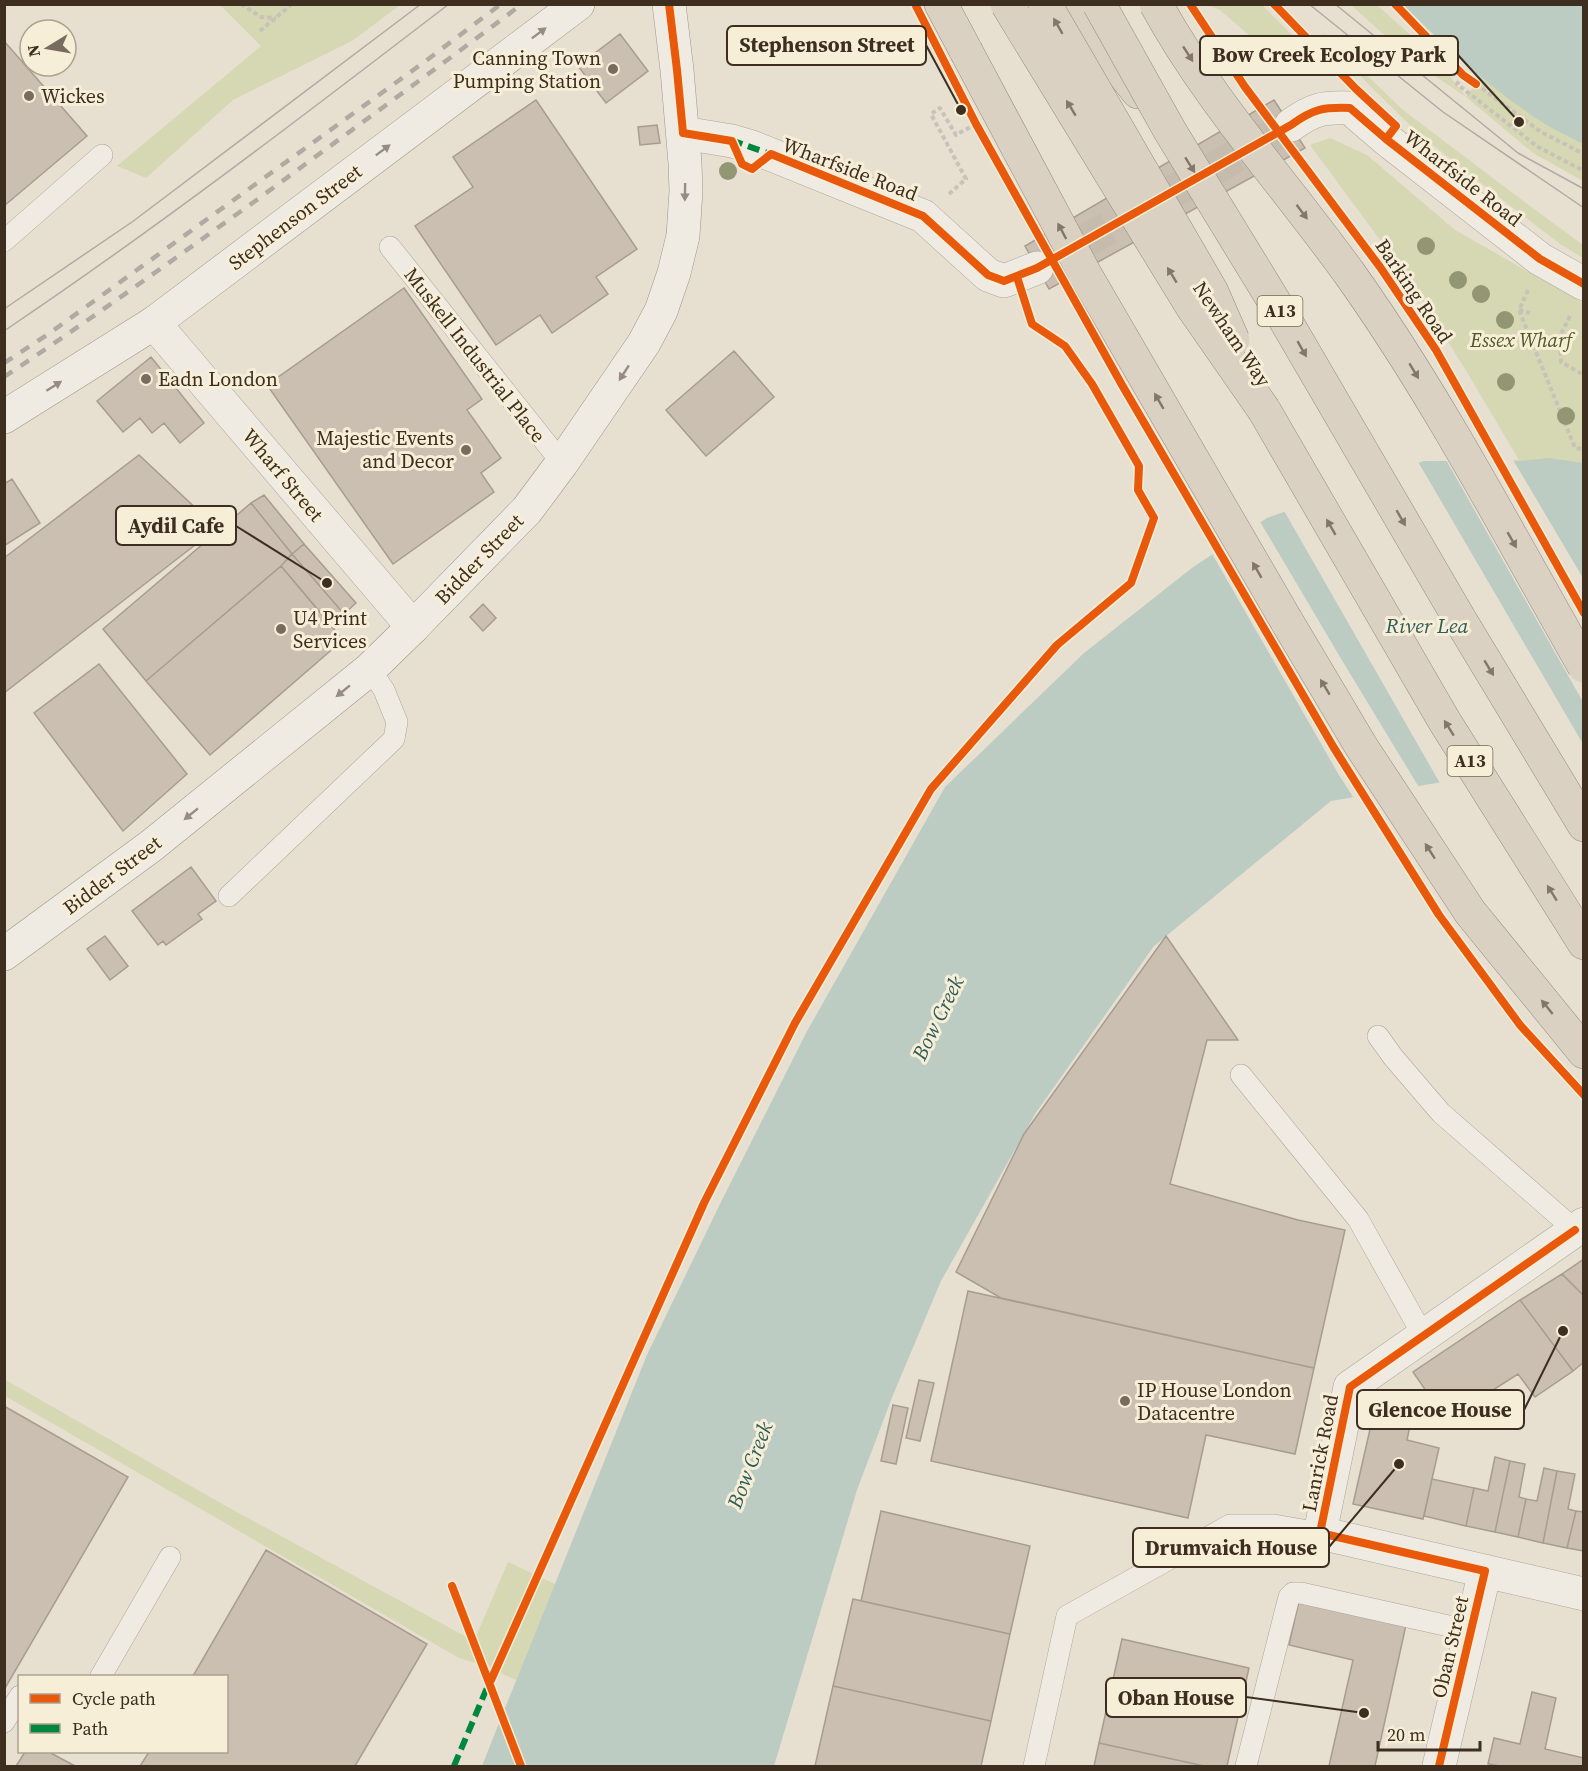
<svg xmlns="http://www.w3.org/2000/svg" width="1588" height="1771" font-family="'Source Serif 4',serif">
<rect width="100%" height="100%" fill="#e7e0d1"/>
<path fill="#d6d7b3" d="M220 5H400L352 41 233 100 146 178 117 166 261 46Z
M1208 5H1262L1292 35 1266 50 1220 10Z
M1351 5H1377L1434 56 1466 97 1480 77 1426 28 1404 5 1583 86V181L1533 153 1466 97 1413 61Z
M1319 29 1403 110 1514 194 1583 245V258L1560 244 1477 180 1418 133 1367 83Z
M1330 138 1367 155 1455 230 1583 303V514L1383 525 482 1766 516 1680 482 1665 459 1658 5 1396 4 1379 224 1505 474 1641 508 1562 555 1584 647 1355 723 1198 1083 654 1192 568 1267 518 1424 461 1519 460 1465 369 1408 278 1310 145Z"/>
<path fill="#bcccc2" d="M1404 5H1583V144C1564 134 1544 125 1527 112 1482 81 1442 44 1404 5Z
M1549 458 1583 463V758L1331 801 1154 946 1035 1114 941 1281 893 1395 857 1490 774 1766H482L647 1355 723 1198 806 1033 945 787 1083 654 1192 568 1267 518 1424 461H1519Z"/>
<path fill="#e7e0d1" d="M1445 458H1512L1583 578V702Z
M1417 460 1583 744 1584 761 1441 785 1283 509Z
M1259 520 1343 662 1420 789 1355 800 1339 775 1211 552Z"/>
<path fill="#cbbfb2" stroke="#a89c90" stroke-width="1.5" d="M620 34 648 71 606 103 578 66Z
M4 41 87 136 4 206Z
M536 100 637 249 596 277 608 294 552 333 540 315 496 345 415 226 473 187 453 157Z
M1274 100 1305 148 1049 289 1025 246Z
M657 125 660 143 640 145 638 127Z
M404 288 482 399 467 410 501 458 481 473 494 492 393 564 267 385Z
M734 351 774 397 706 456 666 410Z
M151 357 204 423 180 443 164 423 152 433 140 418 123 432 97 401Z
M139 455 217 528 4 693V558Z
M12 479 40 523 4 546V484Z
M264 495 304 544 292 554 251 503Z
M251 503 292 554 281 566 146 681 103 629Z
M304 544 356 603 344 614 292 554Z
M292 554 344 614 331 625 281 566Z
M281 566 343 640 210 755 146 681Z
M483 604 496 618 483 631 470 617Z
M99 664 187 774 123 831 34 713Z
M191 867 216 901 198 914 202 919 166 945 163 941 158 945 132 911Z
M105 936 128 966 110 980 87 949Z
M1166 936 1238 1040H1207L1170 1184 1298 1220 1345 1230 1314 1368 1001 1298 956 1272 1024 1134Z
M1584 1259V1296L1562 1274Z
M1562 1274 1584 1296V1362L1573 1371 1520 1300Z
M968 1291 1314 1368 1295 1454 1206 1435 1188 1518 931 1461Z
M1520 1300 1573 1371 1535 1397 1518 1374 1446 1420 1413 1372Z
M919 1380 934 1383 920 1441 906 1438Z
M1376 1403 1413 1412 1407 1440 1439 1448 1423 1519 1353 1504Z
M893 1405 908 1408 896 1464 881 1461Z
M4 1406 128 1477 4 1690Z
M1495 1457 1510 1461 1495 1532 1466 1526 1474 1488 1488 1491Z
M1510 1461 1525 1464 1519 1497 1526 1499 1518 1537 1495 1532Z
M1544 1468 1557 1471 1543 1543 1518 1537 1526 1499 1537 1501Z
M1557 1471 1575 1474 1568 1509 1576 1511 1567 1548 1543 1543Z
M1432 1479 1474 1488 1466 1526 1424 1516Z
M881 1511 1030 1546 1010 1634 861 1601Z
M1576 1511 1584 1512V1551L1567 1548Z
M266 1550 427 1644 355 1766H140L149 1752H226V1676H193Z
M853 1599 1010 1634 991 1721 833 1686Z
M1299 1601 1406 1625 1375 1766H1329L1353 1660 1289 1645Z
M1122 1639 1249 1668 1227 1766H1204L1099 1743Z
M833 1686 991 1721 981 1766H815Z
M1532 1692 1556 1698 1545 1749 1584 1758V1766H1500L1488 1764 1494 1738 1520 1744Z
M1099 1743 1204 1766H1094Z
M25 1752H49L75 1766H16Z"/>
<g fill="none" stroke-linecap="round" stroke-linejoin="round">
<path stroke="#c5bcae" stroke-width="33" stroke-dasharray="33 16" stroke-linecap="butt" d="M1037 268 1291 125"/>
<defs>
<path id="lane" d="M4 241 102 155
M390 247 562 463
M229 896 394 739 397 722 384 690 370 669
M1378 1036 1393 1057 1441 1113 1575 1230
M1241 1075 1358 1219 1424 1337
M101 1676 170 1557
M4 1722 20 1696
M1034 1766 1067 1616 1230 1525H1274L1320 1533
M1246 1766 1289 1597 1293 1593H1301L1471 1631"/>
<path id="street" d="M1291 125C1313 109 1323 107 1350 108L1386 139 1540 259 1584 284
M683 133 732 141 752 147 923 216 988 275 1004 281 1037 268
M154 323 413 627
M1584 1224 1350 1387 1320 1533 1584 1594
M1439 1766 1485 1571"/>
<path id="secondary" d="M4 417 154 323 578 4
M4 954 151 846 370 669 413 627 527 510 562 463 644 343 661 311 674 273 683 236 686 191 685 163 677 70 669 4"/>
<path id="highway" d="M941 4 966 51
M1072 4 1086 27 1138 92
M1264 410 1445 722 1584 943
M1459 618 1584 825
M1286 620 1361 746 1470 912 1584 1052"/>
</defs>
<use href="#lane" stroke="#ada599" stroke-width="22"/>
<use href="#street" stroke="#ada599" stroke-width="34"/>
<use href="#secondary" stroke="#9c958a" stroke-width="34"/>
<use href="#highway" stroke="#928b80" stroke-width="34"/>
<path stroke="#c8c2b9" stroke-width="4" stroke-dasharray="4.5 3" stroke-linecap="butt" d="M241 4 261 17 276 18
M260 31 292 4
M1229 57 1240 49 1256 72 1277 60
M1463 75 1457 84 1538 147 1584 171
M1476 84 1541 132 1584 154
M949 194 966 179 931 114 940 108 956 135 970 127
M1528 290 1519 310 1575 448 1584 449
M1519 310 1530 313
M1570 316 1560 336 1561 362 1584 375"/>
<use href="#lane" stroke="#efebe3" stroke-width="21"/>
<use href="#street" stroke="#efebe3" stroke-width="33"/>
<use href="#secondary" stroke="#efebe3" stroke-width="33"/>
<use href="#highway" stroke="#dad1c2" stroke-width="33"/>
<path stroke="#afaaa2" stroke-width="1.5" d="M1309 4 1443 112 1584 208
M1335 4 1518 153 1584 189
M4 309 132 222 421 4
M4 331C157 228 303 116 449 4"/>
<path stroke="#afaaa2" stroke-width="4.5" stroke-dasharray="10 10" stroke-linecap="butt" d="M4 363 47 335 423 63 501 4
M4 377C90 320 174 259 258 199 346 134 435 70 522 4"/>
<defs>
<path id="highway-bridge" d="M1007 4 1191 305 1264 410
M1045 4 1212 292 1233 340
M1099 4 1170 131 1283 316 1459 618
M1156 4C1210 103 1287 186 1352 277 1439 400 1509 535 1584 666
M966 51 1085 274 1286 620"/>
</defs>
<use href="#highway-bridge" stroke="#928b80" stroke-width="34" stroke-linecap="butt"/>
<use href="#highway-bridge" stroke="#dad1c2" stroke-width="33"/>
<path stroke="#00873e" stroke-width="6" stroke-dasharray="12 6" stroke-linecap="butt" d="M731 140 773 155
M454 1766 489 1683"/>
<defs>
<path id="cycleway" d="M669 4 677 70 683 133 732 141 742 164 752 169 771 154 923 216 988 275 1004 281 1037 268 1291 125C1313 109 1323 107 1350 108L1386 139 1540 259 1584 284
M915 4 976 124 1122 385 1334 748 1439 915 1520 1025 1584 1095
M1190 4 1245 87 1380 267 1436 350 1584 613
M1274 4 1356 89 1396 126 1386 139
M1395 4 1463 75 1476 84
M452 1586 521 1766
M491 1680 704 1203 795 1023 931 789 1057 645 1131 583 1154 518 1138 490 1139 466 1092 384 1065 346 1032 324 1017 277
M1439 1766 1485 1571 1320 1533 1350 1387 1575 1230"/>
</defs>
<use href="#cycleway" stroke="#f7eed8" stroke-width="11"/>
<use href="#cycleway" stroke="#e8590c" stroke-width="8"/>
</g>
<g fill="#929673">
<circle cx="728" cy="171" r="9"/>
<circle cx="1426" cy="246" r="9"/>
<circle cx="1458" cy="280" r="9"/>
<circle cx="1481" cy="294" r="9"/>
<circle cx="1505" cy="320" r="9"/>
<circle cx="1506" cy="382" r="9"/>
<circle cx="1566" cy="416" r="9"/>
</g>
<defs><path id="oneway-solid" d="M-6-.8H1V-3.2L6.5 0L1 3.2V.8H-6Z" transform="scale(1.5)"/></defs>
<g fill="#847769">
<use href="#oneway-solid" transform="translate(1058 26) rotate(-120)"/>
<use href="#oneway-solid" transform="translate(1188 54) rotate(57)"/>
<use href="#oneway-solid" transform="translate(1071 108) rotate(-121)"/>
<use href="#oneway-solid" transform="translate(1190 165) rotate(58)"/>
<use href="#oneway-solid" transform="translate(1302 212) rotate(53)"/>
<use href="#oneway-solid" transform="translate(1062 231) rotate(-118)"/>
<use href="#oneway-solid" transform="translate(1172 275) rotate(-121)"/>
<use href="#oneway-solid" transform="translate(1302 349) rotate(60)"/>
<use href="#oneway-solid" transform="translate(1414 371) rotate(59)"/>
<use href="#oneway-solid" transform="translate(1159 401) rotate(-120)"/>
<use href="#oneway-solid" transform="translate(1401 518) rotate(60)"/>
<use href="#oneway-solid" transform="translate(1331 527) rotate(-120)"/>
<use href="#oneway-solid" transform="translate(1512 540) rotate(60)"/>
<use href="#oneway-solid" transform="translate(1257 570) rotate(-120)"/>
<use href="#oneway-solid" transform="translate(1489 668) rotate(59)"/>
<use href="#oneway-solid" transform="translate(1325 687) rotate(-121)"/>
<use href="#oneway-solid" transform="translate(1449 728) rotate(-122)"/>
<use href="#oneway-solid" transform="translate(1430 851) rotate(-123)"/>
<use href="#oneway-solid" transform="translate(1552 893) rotate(-122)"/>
<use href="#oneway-solid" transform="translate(1547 1007) rotate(-129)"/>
</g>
<g fill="#968c82">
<use href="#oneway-solid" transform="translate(539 33) rotate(-37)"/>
<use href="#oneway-solid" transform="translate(383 150) rotate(-37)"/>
<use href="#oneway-solid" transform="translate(685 192) rotate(91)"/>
<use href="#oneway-solid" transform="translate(624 373) rotate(123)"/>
<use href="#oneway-solid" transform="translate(54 386) rotate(-32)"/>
<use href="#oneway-solid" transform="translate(343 691) rotate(141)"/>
<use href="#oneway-solid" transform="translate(191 814) rotate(141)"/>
</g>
<g fill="#786c5e" stroke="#f7eed8" stroke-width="2">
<circle cx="613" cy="69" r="6"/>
<circle cx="29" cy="96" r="6"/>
<circle cx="146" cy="379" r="6"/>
<circle cx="466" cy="450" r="6"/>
<circle cx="281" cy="629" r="6"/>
<circle cx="1125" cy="1401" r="6"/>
</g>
<g text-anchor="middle" stroke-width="6" stroke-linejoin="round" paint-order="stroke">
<g fill="#f7eed8" stroke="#756857" stroke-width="1.5">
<rect x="1257.5" y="296" width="45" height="30" rx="4.5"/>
<rect x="1447.5" y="746" width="45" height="30" rx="4.5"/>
</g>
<g font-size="18" font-weight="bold" fill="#3d2e20">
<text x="1280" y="317">A13</text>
<text x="1470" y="767">A13</text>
</g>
<g font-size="20" fill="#3d2e20" stroke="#f7eed8" text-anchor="start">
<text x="601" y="65" text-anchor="end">Canning Town<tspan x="601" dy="23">Pumping Station</tspan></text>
<text x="41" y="103">Wickes</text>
<text x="158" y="386">Eadn London</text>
<text x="454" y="445" text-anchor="end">Majestic Events<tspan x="454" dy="23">and Decor</tspan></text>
<text x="293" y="625">U4 Print<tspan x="293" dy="23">Services</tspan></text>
<text x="1137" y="1397">IP House London<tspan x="1137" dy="23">Datacentre</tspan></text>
</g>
<g font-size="20" fill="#3d2e20" stroke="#f7eed8">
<text transform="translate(850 169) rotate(21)" y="7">Wharfside Road</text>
<text transform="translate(1463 178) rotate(38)" y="7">Wharfside Road</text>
<text transform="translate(295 217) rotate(-37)" y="7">Stephenson Street</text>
<text transform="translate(1414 291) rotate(56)" y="7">Barking Road</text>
<text transform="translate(1232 334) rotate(56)" y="7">Newham Way</text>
<text transform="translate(475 355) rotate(52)" y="7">Muskell Industrial Place</text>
<text transform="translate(283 475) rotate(50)" y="7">Wharf Street</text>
<text transform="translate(479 559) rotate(-46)" y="7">Bidder Street</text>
<text transform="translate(112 875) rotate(-37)" y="7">Bidder Street</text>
<text transform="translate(1320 1453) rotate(-79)" y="7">Lanrick Road</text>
<text transform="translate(1450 1647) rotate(-77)" y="7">Oban Street</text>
</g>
<g font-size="20" font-style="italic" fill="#4d5a26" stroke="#f7eed8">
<text x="1521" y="347">Essex Wharf</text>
</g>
<g font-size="21" font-style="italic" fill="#2f5d5a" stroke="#f7eed8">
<text x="1427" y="633">River Lea</text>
<text transform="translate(938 1018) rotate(-64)" y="7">Bow Creek</text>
<text transform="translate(750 1465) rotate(-69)" y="7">Bow Creek</text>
</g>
</g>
<path fill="none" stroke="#3d2e20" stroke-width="2" d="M961 110L926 45M1519 122L1458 55M327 583L236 526M1563 1331L1524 1410M1399 1464L1329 1547M1364 1713L1246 1697"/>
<g fill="#3d2e20" stroke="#f7eed8" stroke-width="2">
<circle cx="961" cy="110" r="6"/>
<circle cx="1519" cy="122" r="6"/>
<circle cx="327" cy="583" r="6"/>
<circle cx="1563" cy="1331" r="6"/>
<circle cx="1399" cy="1464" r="6"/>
<circle cx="1364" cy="1713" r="6"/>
</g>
<g fill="#f7eed8" stroke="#3d2e20" stroke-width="2">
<rect x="727" y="26" width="199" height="39" rx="6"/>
<rect x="1200" y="36" width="258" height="39" rx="6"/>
<rect x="116" y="506" width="120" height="39" rx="6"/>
<rect x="1357" y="1390" width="167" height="39" rx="6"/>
<rect x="1133" y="1528" width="196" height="39" rx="6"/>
<rect x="1106" y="1678" width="140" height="39" rx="6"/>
</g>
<g font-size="21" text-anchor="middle" font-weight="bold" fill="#3d2e20">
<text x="827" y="52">Stephenson Street</text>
<text x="1329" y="62">Bow Creek Ecology Park</text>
<text x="176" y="533">Aydil Cafe</text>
<text x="1440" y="1417">Glencoe House</text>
<text x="1231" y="1555">Drumvaich House</text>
<text x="1176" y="1705">Oban House</text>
</g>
<rect width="1588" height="1771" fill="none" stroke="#3d2e20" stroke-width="12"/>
<rect x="18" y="1675" width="210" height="78" fill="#f7eed8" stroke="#ada18e" stroke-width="1.5"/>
<rect x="30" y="1694" width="30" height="9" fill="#e8590c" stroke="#ada18e" stroke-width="1.5"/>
<text x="72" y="1705" font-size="18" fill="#3d2e20">Cycle path</text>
<rect x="30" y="1724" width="30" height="9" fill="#00873e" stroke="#ada18e" stroke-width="1.5"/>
<text x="72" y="1735" font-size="18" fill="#3d2e20">Path</text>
<g transform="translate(48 48) rotate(259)"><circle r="28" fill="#f7eed8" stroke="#ada18e" stroke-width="1.5"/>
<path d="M0-4.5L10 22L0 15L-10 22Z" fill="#786c5e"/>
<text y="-9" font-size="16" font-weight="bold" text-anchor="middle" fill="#3d2e20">N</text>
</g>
<path d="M1378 1741v9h102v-9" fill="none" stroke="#3d2e20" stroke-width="3"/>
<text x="1387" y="1741" font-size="18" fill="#3d2e20" stroke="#f7eed8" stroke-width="4.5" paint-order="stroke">20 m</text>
</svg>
